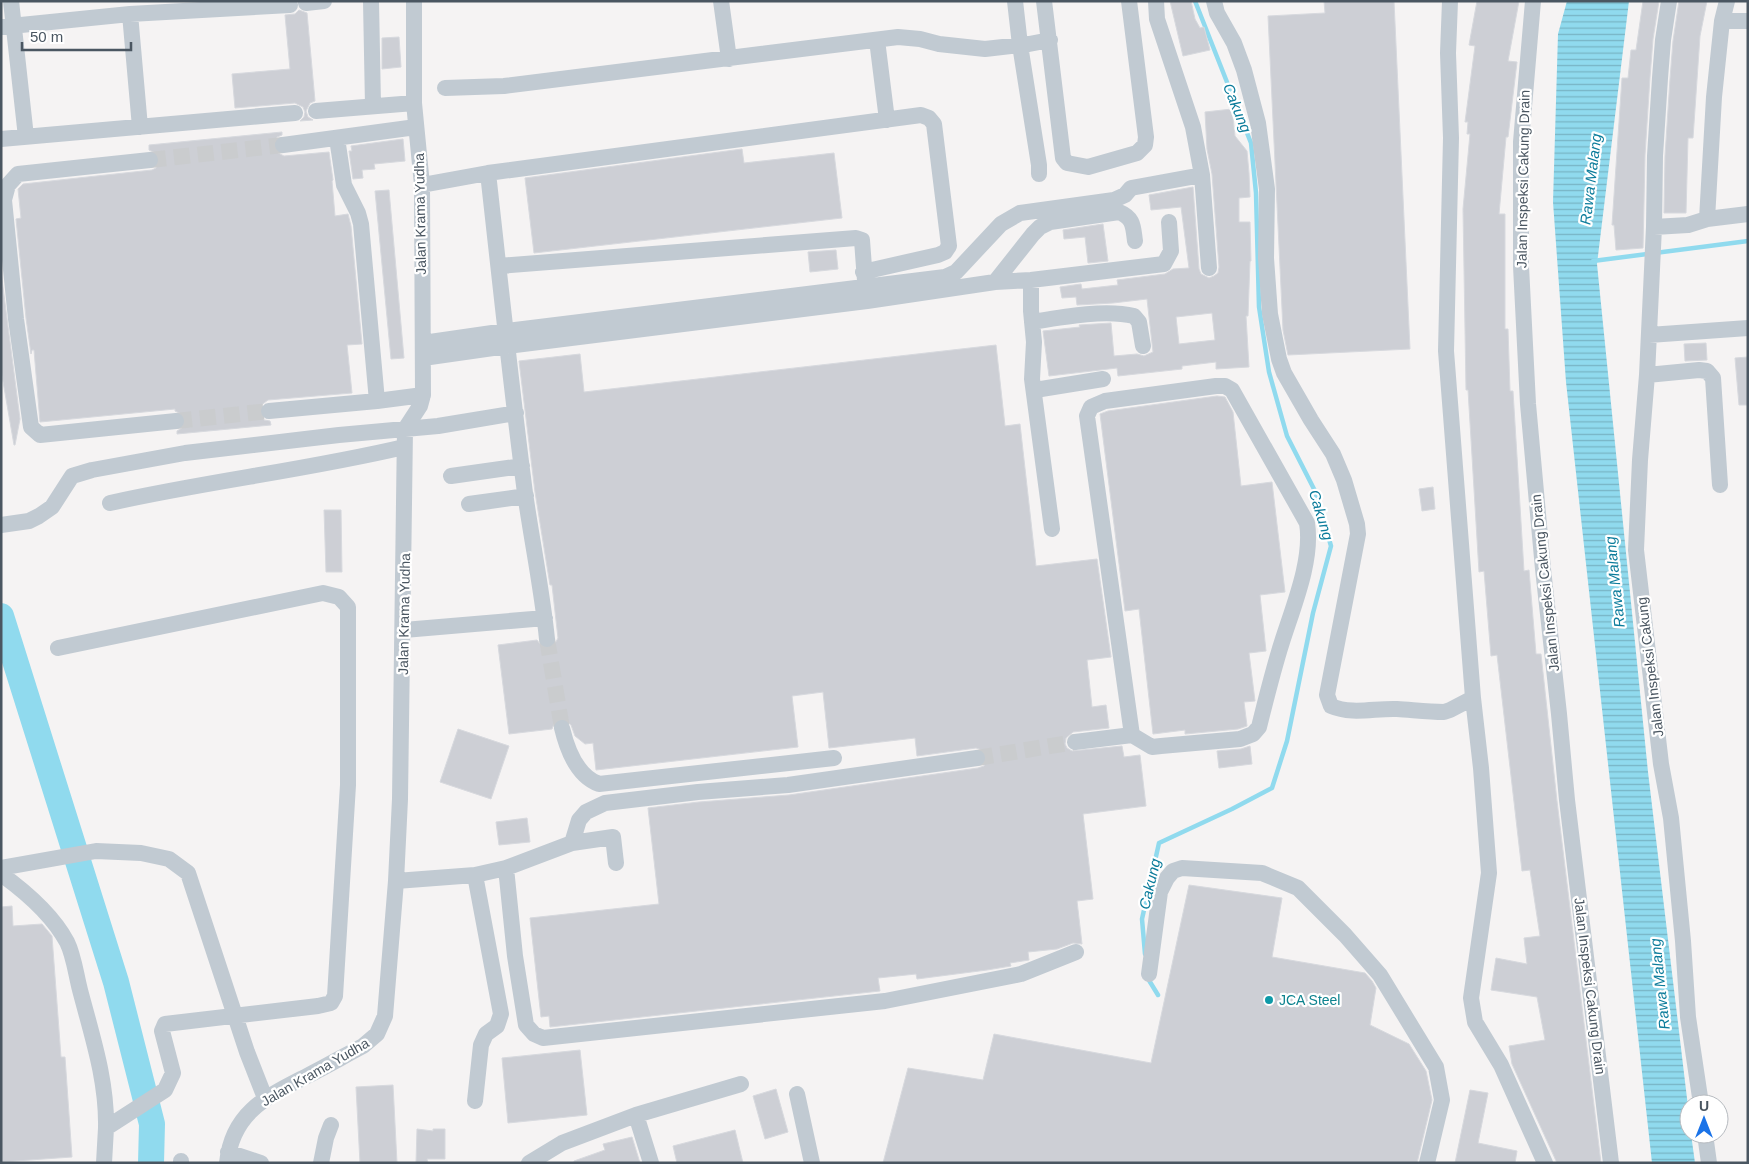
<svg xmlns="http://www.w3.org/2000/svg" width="1749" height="1164" font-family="Helvetica,sans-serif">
<defs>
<pattern id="water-rules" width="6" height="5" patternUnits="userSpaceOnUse" patternTransform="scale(1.25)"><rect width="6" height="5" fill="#90daee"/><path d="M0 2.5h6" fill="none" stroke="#78b4c4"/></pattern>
</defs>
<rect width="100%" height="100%" fill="#f5f3f3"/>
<path fill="url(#water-rules)" d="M1567 1H1629L1597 264 1648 772 1689 1115V1134H1691L1695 1163H1652L1566 382 1553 202 1558 34Z"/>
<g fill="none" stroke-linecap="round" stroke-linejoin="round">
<path stroke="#90daee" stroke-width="4.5" d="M1593 261 1748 241
M1145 954 1142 919 1159 843 1232 809 1272 788 1287 741 1313 613 1331 546 1315 491 1287 436 1269 372 1259 307 1256 193 1251 143 1195 1
M1147 977 1158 995"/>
<path stroke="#90daee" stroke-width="26" d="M1 616 116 982 152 1124 151 1163"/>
</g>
<path fill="#cdcfd5" stroke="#d7d9de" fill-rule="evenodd" d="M1170 1H1191L1195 19 1200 28 1204 27 1210 50 1183 56Z
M1324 1H1394L1410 349 1288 355 1283 330 1268 16 1325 13Z
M1477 1H1519L1508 61 1517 62 1508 137H1506L1499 214H1505V329H1508L1510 391H1513L1524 571 1529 570 1536 654H1541L1557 801 1601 1163H1557L1512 1064 1509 1046 1545 1040 1537 997 1491 990 1496 958 1527 964 1524 938 1540 936 1530 870 1522 871 1497 655 1491 656 1484 571 1479 572 1468 390H1466L1463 209 1470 134H1467L1468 122H1465L1475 46 1469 45Z
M1643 1H1659L1653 39 1650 77 1645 155 1643 248 1616 250 1614 225H1612L1622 78H1628L1631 50H1636Z
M1679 1H1707L1700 36 1693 138H1688L1686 213H1664L1665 156 1670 79 1673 41Z
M299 10 307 13 315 101 310 103 306 111 308 117 313 120 300 121 304 117 305 112 303 107 295 103 235 108 232 74 290 69 285 15 295 14Z
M399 37 401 67 382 69V38Z
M1232 109 1235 136 1247 151 1249 173 1250 197 1239 198V222H1250L1251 261H1250L1248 316H1246L1249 367 1216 369V362L1182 366V369L1118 376 1117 368 1049 376 1043 331 1080 327 1079 325 1111 323 1114 356 1137 354 1144 356 1153 352 1147 299 1113 303 1077 305 1076 297 1062 298 1060 287 1081 284 1082 289 1118 285 1117 280 1165 274 1173 269 1189 268 1181 207 1151 210 1149 195 1193 187 1199 269 1201 274 1209 278 1214 276 1218 273 1219 267 1212 174 1207 149 1205 112ZM1212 313 1215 340 1179 344 1176 317Z
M282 132V135L277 137 274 141 273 146 275 151 280 154 284 156 329 152 333 180 332 181 335 216 348 214 351 226 362 344 347 345 352 393 268 400 260 406 259 412 264 420 270 421 271 425 177 434V431L185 426 186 420 184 415 175 411V409L40 422 34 350H32L31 354 26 318 16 219 21 218 18 189 23 184 152 170 156 168 160 159 158 154 149 150V145Z
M403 139 405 161 374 164 375 169 362 170 363 178 353 179 349 151H352L351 146Z
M742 149 744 163 834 153 842 218 534 253 525 178Z
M389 190 404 358 391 359 375 191Z
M1103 224 1108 261 1088 263 1085 237 1064 239 1063 230Z
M836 250 838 269 810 272 808 252Z
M1 272 20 419 15 445H14L1 370Z
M1706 343 1707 360 1685 361 1684 344Z
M996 345 1005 426 1020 424 1036 566 1097 559 1111 657 1087 660 1092 707 1106 705 1109 728 1073 732 1066 738 1065 744 1067 748 1072 751 1122 746 1124 757 1140 755 1146 806 1083 814 1093 899 1077 901 1082 944 1073 943 1057 949 1028 952 1029 960 1010 963 1011 966 987 970 917 979 916 974 878 978 880 991 550 1027 549 1016 541 1017 530 918 659 904 648 808 699 802 789 795 978 768 984 766 987 757 985 751 976 748 917 756 915 738 829 748 823 692 792 696 798 747 596 770 593 743 585 744 575 736 571 725 565 719 560 718 555 721 552 729 509 734 498 645 537 640 543 648 549 649 553 647 558 638 552 585H550L535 492 519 361 580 354 584 392Z
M1748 357V405H1739L1735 358Z
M1217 396 1225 397 1233 412 1241 486 1272 482 1285 592 1260 595 1266 651 1249 653 1255 701 1244 702 1247 726 1238 729 1185 734V730L1153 734 1139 609 1125 611 1100 414 1108 411Z
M1433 487 1435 509 1422 511 1419 489Z
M324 510H341L342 572H326Z
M458 729 509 746 491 799 440 782Z
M1250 746 1252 764 1219 768 1217 751 1241 749Z
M527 818 530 842 499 845 496 822Z
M1189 885 1282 898 1272 957 1365 973 1372 981 1376 988 1370 1025 1409 1044 1426 1071 1432 1100 1417 1163H883L908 1068 983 1080 994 1034 1151 1063Z
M12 906 13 926 42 924 52 936 61 1057H65L72 1157 1 1162V907Z
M580 1050 587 1115 508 1123 502 1058Z
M393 1085 397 1163H360L356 1087Z
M776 1089 788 1132 765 1139 753 1096Z
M1470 1090 1488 1093 1478 1143 1517 1151 1515 1163H1455Z
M417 1129 433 1131V1129H445V1159H427L428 1163H416Z
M735 1130 743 1163H677L673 1146Z
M632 1137 640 1163H574V1161L605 1150 603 1144Z"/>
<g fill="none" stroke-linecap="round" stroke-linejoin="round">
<path stroke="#caccce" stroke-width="16" stroke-dasharray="16 8" stroke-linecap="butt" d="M150 160 283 145
M176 421 269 411
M547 639 562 728
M977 758 1075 742"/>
<path stroke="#c1cad2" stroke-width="16" d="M11 1 26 137
M371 1 373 106
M721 1 729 59
M1015 1 1020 45 1039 165V174
M1044 1 1063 158 1067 163 1088 167 1137 153 1145 145 1146 137 1129 1
M1156 1 1157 19 1193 127 1202 175 1209 268
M1214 1 1217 13 1234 43 1244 70 1258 123 1267 189 1266 258 1270 314 1279 359 1284 373 1311 420 1333 454 1344 480 1357 524 1358 534 1327 695 1331 706C1352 715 1375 708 1397 709 1413 710 1428 712 1444 712L1450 710 1473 698
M1450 1 1448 53 1451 138 1446 351 1473 698 1481 768 1489 873 1471 998 1475 1022 1501 1065 1545 1163
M1533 1 1521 142V266L1528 404 1543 569 1559 714 1567 800 1611 1163
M1669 1 1663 40 1660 78 1655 156 1654 227 1647 375 1640 460 1636 550 1661 764 1671 818 1683 941 1688 1017 1701 1104
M306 3 324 1
M130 14 140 127
M1722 21H1748
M1 27 130 14 290 5
M877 40 887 120
M445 88 504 86 898 37 920 39 939 44 985 49 1029 44 1050 40
M316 111 414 103
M1 139 295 113
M283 145 416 127
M150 160 18 174 8 185 4 200 16 319 31 427 40 435 176 421
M422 185 488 173
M1707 219 1748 214
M1654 227 1688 225 1707 219 1714 97 1722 21 1727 1
M499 266 856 238 862 240 865 281
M1031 280V311L1034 342 1032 379 1052 529
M995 282 1031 280 1164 264 1171 251 1169 222
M1032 322C1062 317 1105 309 1134 316L1139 322 1143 346
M1649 335 1748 328
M423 343 506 331 945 277 956 272 1001 224 1020 213 1114 200 1125 195 1131 188 1202 175
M423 358 507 346 867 301 995 282 1033 234 1040 227 1050 222 1119 212C1134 218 1133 227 1135 241
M1647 375 1699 370 1707 371 1713 378 1720 485
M1035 390 1103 379
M377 401 423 395
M269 411 377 401 361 224 358 213 344 185 337 138
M451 476 522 466
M110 503C208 481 307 470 404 447
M469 504 526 496
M1 525 29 521 39 516 52 507 72 476 92 470 185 453 339 435 438 426 516 413
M404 630 545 618
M547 639C542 590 532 542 525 493 511 386 500 280 488 173L921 115 929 118 934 124 949 246 945 252 938 255 863 272
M58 648 323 593 339 597 348 607V785L335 996 331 1003 318 1006 165 1024 162 1031 173 1073 165 1090 106 1128 104 1163
M562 728C567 749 577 776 599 784L834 758
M1075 742 1132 735 1087 416 1091 407 1105 401 1216 386H1225L1232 390 1307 523C1313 560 1293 607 1282 642 1273 670 1266 699 1259 727L1253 734 1240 739 1161 746 1152 747 1132 735
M572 843 613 837 616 863
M1 868 96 851 141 853 169 859 188 873 247 1052 265 1098
M506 868 515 956 526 1025 534 1034 543 1038 885 1001 1021 974 1076 952
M1 874C26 892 52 914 67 942 74 956 76 975 80 990 92 1036 107 1080 106 1128
M396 881 475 875 506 868 572 843 579 820 586 812 605 803 698 792 788 785 977 758
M1149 974 1160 892 1167 878 1173 871 1182 868 1262 873 1298 888 1345 935 1380 975 1436 1067 1442 1100 1427 1163
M797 1094 812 1163
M475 1101 481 1045 486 1034 497 1026 501 1014 475 875
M636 1115 651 1163
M1705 1134 1709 1163
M228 1152 261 1163
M181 1163V1161
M227 1163C232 1113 266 1097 305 1077 325 1067 344 1056 363 1046L377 1034 385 1016 396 881 400 799 405 429 420 406 423 395 422 185 414 103V1
M321 1163 326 1138 331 1125
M529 1163 562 1143 636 1115 741 1084"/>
</g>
<circle fill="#0f9aa8" stroke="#fff" stroke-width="2" cx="1269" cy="1000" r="5"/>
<g text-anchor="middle" stroke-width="4.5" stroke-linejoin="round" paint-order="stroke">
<g font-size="14" fill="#4a5661" stroke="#fff">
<text transform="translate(1523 179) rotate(-89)" y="5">Jalan Inspeksi Cakung Drain</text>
<text transform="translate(420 214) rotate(-91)" y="5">Jalan Krama Yudha</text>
<text transform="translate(1545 583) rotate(-96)" y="5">Jalan Inspeksi Cakung Drain</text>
<text transform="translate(404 614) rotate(-89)" y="5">Jalan Krama Yudha</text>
<text transform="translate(1650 667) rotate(-97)" y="5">Jalan Inspeksi Cakung</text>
<text transform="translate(1590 986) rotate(83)" y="5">Jalan Inspeksi Cakung Drain</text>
<text transform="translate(315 1072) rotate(-30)" y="5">Jalan Krama Yudha</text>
</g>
<g font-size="14" fill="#0d838f" stroke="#fff" text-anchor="start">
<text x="1279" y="1005">JCA Steel</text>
</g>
<g font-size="15" font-style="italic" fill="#0c7c9b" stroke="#fff">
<text transform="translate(1237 108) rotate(68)" y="5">Cakung</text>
<text transform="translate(1591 179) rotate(-83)" y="5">Rawa Malang</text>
<text transform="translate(1321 515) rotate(73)" y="5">Cakung</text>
<text transform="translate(1615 582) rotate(-96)" y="5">Rawa Malang</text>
<text transform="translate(1150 884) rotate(-77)" y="5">Cakung</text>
<text transform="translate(1660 984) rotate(-96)" y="5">Rawa Malang</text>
</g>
</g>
<rect width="1749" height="1164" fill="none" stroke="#4a5661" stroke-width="5"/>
<g transform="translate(1704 1119)"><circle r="24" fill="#ffffff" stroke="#b7bbc0"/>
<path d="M0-4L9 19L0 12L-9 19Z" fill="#1a73e8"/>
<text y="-8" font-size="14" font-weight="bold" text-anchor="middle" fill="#4a5661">U</text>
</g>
<path d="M22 42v8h109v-8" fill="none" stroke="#4a5661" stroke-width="2.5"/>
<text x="30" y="42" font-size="15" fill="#4a5661" stroke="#ffffff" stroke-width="4" paint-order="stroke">50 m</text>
</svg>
